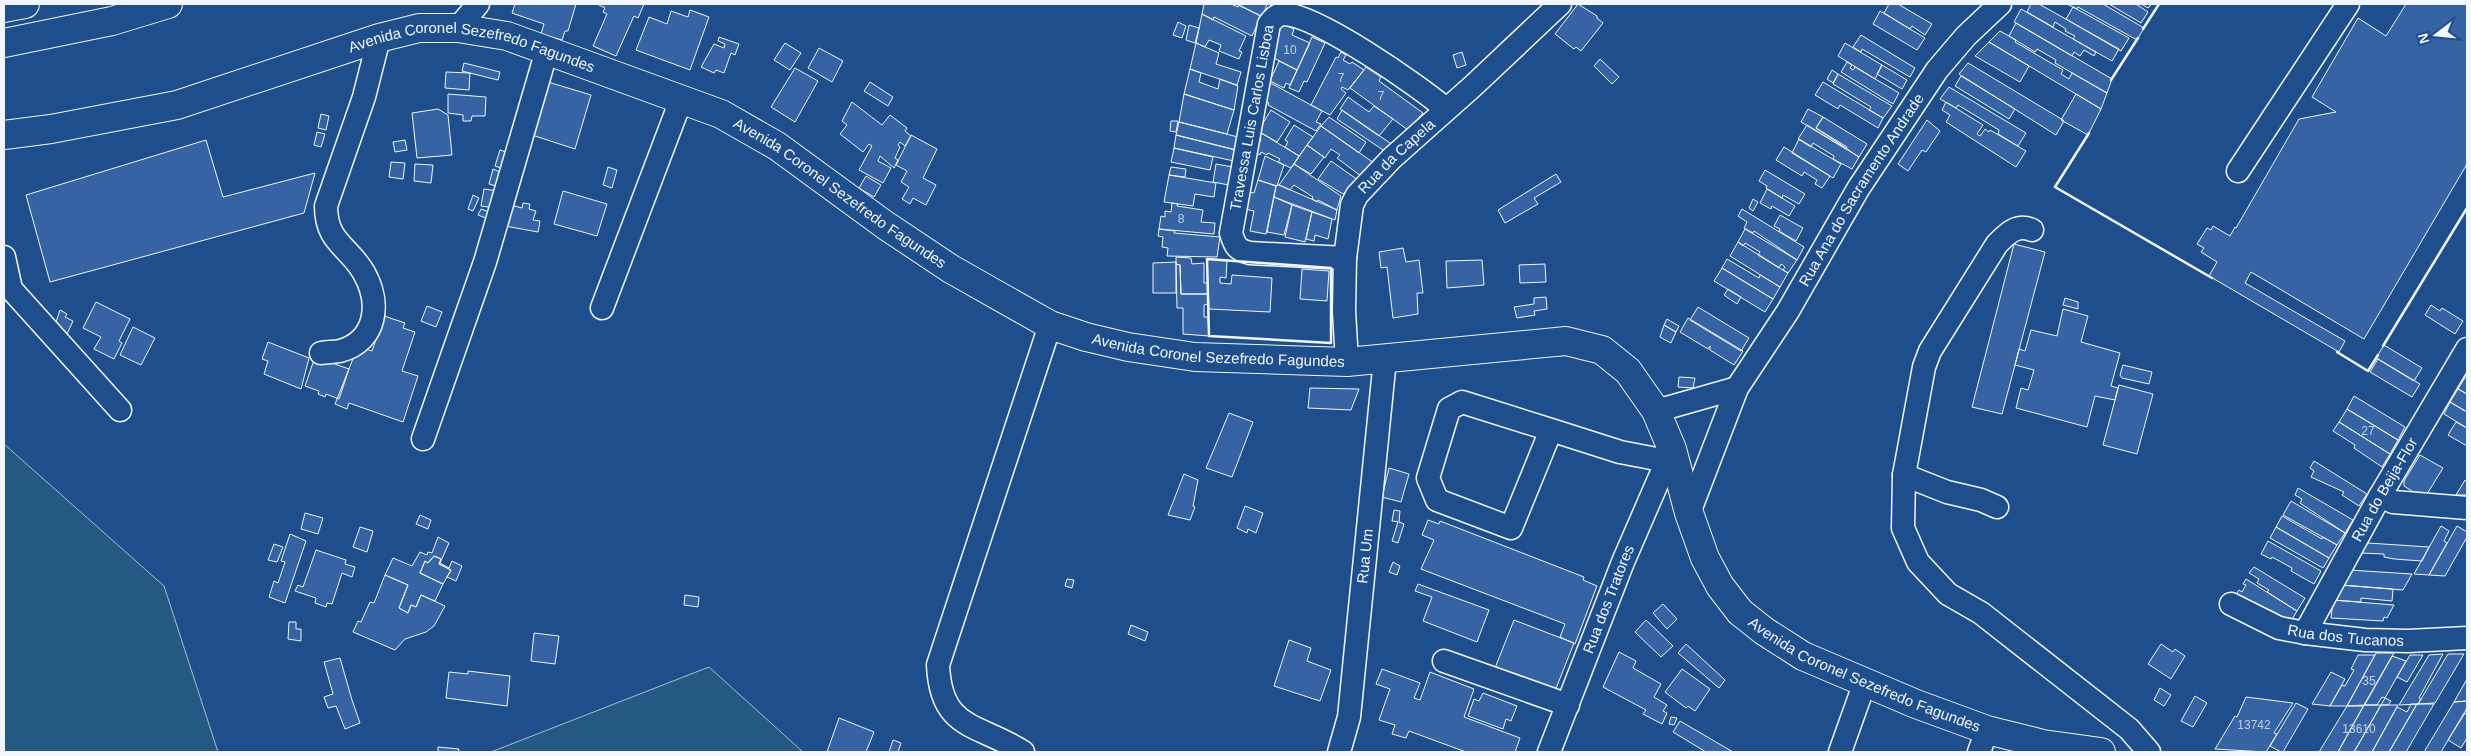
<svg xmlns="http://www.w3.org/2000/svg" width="2471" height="756" font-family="Helvetica,sans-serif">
<rect width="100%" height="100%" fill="#1f4e8c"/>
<path fill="#245a82" stroke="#a8bbd7" d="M4 444 164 586 218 752H4Z
M709 667 803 752H491Z"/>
<path fill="#3563a3" stroke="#f2f6ff" d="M515 4H576L568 31H565L562 40 541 34 544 24 512 13Z
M597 4H644L638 18 634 16 616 56 593 46 607 14 603 12 605 8Z
M1204 4H1231L1238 7 1239 5 1261 16 1252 36 1214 17 1213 20 1202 14Z
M1236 4H1267L1263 17Z
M1578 4 1597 16V18L1603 23 1581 51 1576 47 1574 49 1555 34Z
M1889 4H1898L1932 24 1925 35 1912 26 1910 29 1884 13Z
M2031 4H2039L2119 49 2112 61 2073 39 2075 36 2065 31 2066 29 2055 22 2053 27 2027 12Z
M2067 4H2103L2144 28 2137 40 2078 7 2077 9Z
M2109 4H2136L2148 12 2141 23Z
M2141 4H2152L2148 8Z
M2406 4H2467V164L2364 339 2251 272 2245 283 2345 341 2339 352 2209 276 2217 262 2201 252 2204 248 2197 244 2207 228 2211 230 2213 226 2230 236 2235 227 2236 228 2299 119 2336 112 2312 97 2358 18 2386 36Z
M2073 7 2129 38 2121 51 2066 19Z
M2021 9 2094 51 2096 52 2094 56 2084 50 2080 56 2074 52 2072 56 2014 22Z
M690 10 709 17 690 70 636 50 649 17 667 24 671 11 688 17Z
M1880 11 1925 38 1917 50 1873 24Z
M1202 14 1246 36 1239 51 1242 52 1239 59 1219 51 1221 45 1209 40 1205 47 1196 43Z
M1178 22 1186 26 1182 38 1173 35Z
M2016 23 2112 79 2107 93 2055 63 2056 60 2037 49 2035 52 2009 36Z
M1189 25 1199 28 1195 43 1186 40Z
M1285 25 1294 29 1292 35 1310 43 1297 70 1272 57 1276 30Z
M2000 31 2016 40 2015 42 2063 70 2061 74 2069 79 2072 73 2107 93 2101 109 1989 42Z
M1861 35 1915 68 1910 77 1862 49 1861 52 1853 47Z
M719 37 739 44 735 55 731 53 724 73 716 70 714 73 701 67 714 44 724 48 725 44 718 41Z
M1312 37 1325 43 1307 82 1304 81 1299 92 1289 88Z
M1989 42 2029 66 2020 82 1975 56Z
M785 43 801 53 790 70 774 60Z
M1196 43 1219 53 1216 64 1241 72 1237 85 1190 69Z
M1845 43 1882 65 1875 79 1838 56Z
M819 48 843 61 832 82 808 68Z
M1341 52 1346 55 1343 60 1350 64 1352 62 1364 70 1348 90 1342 87 1341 89 1346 93 1330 115 1311 105 1336 57 1338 58Z
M1462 52 1466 65 1457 68 1453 55Z
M1600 59 1619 77 1612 84 1594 66Z
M1279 61 1297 70 1290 85 1286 83 1284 88 1270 81Z
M1847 62 1852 65 1850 68 1853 70 1855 67 1899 93 1893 104 1841 72Z
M464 63 500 72 498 80 462 71Z
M1968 63 2063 120 2064 121 2056 135 1959 74Z
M1882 65 1907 80 1902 89 1877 74Z
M1366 67 1381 77 1379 81 1423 113 1408 130 1350 88Z
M795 68 818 81 795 122 771 107Z
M1190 69 1201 73 1199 82 1218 89 1220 79 1238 86 1234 110 1184 94Z
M1832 70 1838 74 1833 83 1827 79Z
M446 72 470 73 469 90 445 88Z
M1838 74 1892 106 1883 118 1869 110 1871 107 1833 84Z
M1961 76 2015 109 2009 119 1955 86Z
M1267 81 1322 111 1316 122 1321 124 1316 131 1268 105 1269 103 1264 101Z
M548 82 591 95 575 149 532 135Z
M870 82 893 97 888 106 864 91Z
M1823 82 1883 118 1878 128 1840 105 1838 109 1815 95Z
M1949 87 2026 133 2018 146 1998 134 1999 130 1958 105 1956 108 1940 99Z
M448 94 486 97 485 116H472L471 121H463V115L448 113Z
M1184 94 1234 110 1227 134 1179 122Z
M2076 94 2101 109 2088 135 2061 120Z
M1348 97 1369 112 1374 106 1393 119 1379 136 1340 109Z
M852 102 882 125 890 115 907 128 905 131 911 136 905 146 900 142 898 145 900 147 895 158 898 160 894 168 880 156 878 161 891 168 883 183 859 170 872 146 869 144 863 152 840 134 847 125 842 121Z
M1946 102 1983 125 1977 134 1980 136 1985 129 1989 132 1990 130 2026 151 2016 167 1946 122 1950 115 1942 110Z
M438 109 448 115 452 155 417 158 412 113Z
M1808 109 1823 117 1816 128 1847 147 1846 149 1801 122Z
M1271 110 1290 122 1277 142 1258 131Z
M1342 110 1393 145 1386 152 1337 119Z
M321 114 329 116 326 130 318 128Z
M1329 117 1366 142 1359 153 1321 126Z
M1823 117 1867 144 1859 157 1816 128Z
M1927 120 1940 131 1926 152 1922 150 1908 171 1898 164Z
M1171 121H1178L1176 132 1170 131Z
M1179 122 1238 137 1236 150 1176 135Z
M1294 125 1313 137 1299 156 1285 147 1288 142 1285 140Z
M1807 125 1859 157 1852 169 1833 159 1834 156 1813 143 1811 147 1798 139Z
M1321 126 1374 163 1361 176 1337 158 1340 155 1331 149 1325 158 1307 145Z
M1258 131 1299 156 1291 168 1278 162 1280 159 1268 153 1267 155 1261 152 1260 155 1254 152 1256 142 1259 144 1261 139 1257 136Z
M317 132 325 134 321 147 314 145Z
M911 135 937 149 923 178 936 185 926 205 913 198 910 204 902 199 909 187 901 182 907 171 896 165Z
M1176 135 1236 150 1234 161 1174 148Z
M1799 139 1841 164 1833 178 1792 153Z
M206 140 223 197 315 173 304 213 50 282 26 195Z
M405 140 407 150 395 152 393 142Z
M1307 145 1324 157 1311 174 1294 164Z
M1784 147 1830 176 1822 188 1815 184 1817 180 1804 172 1802 176 1776 160Z
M1174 148 1213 157 1210 170 1171 162Z
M500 150 509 153 504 169 495 166Z
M1265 156 1284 165 1277 186 1258 180Z
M1331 161 1358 180 1343 194 1318 179Z
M391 162 405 163 403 179 389 177Z
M415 164 433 165 431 183 414 181Z
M1216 164 1233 167 1229 185 1213 182Z
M1294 164 1341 196 1337 210 1318 200 1317 202 1312 199 1313 197 1294 185 1290 190 1279 185Z
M608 167 617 170 612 188 603 185Z
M1171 167 1186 169 1185 177 1169 175Z
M493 169 502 173 496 186 489 184Z
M1765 170 1805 194 1799 204 1783 195 1782 198 1766 188 1767 186 1759 181Z
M1556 174 1561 182 1534 198 1538 204 1505 223 1498 210Z
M1169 175 1216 183 1214 197 1195 194 1193 206 1164 202Z
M866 176 881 185 874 197 859 188Z
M1258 180 1276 186 1266 234 1250 231 1254 211 1245 209 1247 192 1254 193Z
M1279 185 1337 210 1335 220 1274 197 1276 186Z
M484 189 498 191 495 208 481 206Z
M1767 189 1795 206 1789 216 1772 206 1771 209 1760 203Z
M563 191 607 204 597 236 554 224Z
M473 195 479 198 473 211 468 209Z
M1274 197 1292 205 1284 235 1267 232Z
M1753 199 1758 202 1753 211 1749 208Z
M523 203 530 204 529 209 536 211 533 220 540 221 538 232 505 226 511 205 522 208Z
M1172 203 1178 204 1177 206 1203 210 1201 222 1215 223 1214 234 1159 229 1161 216 1165 217V211L1171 212Z
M1292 205 1312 212 1305 242 1285 237Z
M481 209 489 212 486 218 478 215Z
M1742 209 1804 247 1797 260 1754 231 1753 233 1744 228 1747 222 1738 216Z
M1312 212 1332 219 1328 239 1315 235 1314 241 1306 239Z
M1780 215 1803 228 1796 241 1779 231 1780 229 1774 226Z
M1159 229 1175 231 1174 233 1220 237 1217 257 1167 256 1168 248 1162 247 1163 237 1158 236Z
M1745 229 1797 260 1788 273 1783 270 1785 267 1781 264 1779 268 1758 255 1760 252 1745 243 1743 246 1738 242Z
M1738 242 1788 273 1780 287 1730 256Z
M2014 244 2045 252 2002 414 1972 407Z
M1403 248 1406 262 1419 260 1423 293H1417L1418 314 1393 318 1387 267 1381 268 1379 252Z
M1176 257 1191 258 1192 264 1204 263V283H1208V294H1181L1180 265 1176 264Z
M1207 259 1227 260 1226 278 1220 277V283L1231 284 1232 275 1272 278 1270 312 1209 309Z
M1727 259 1759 278 1760 275 1780 287 1773 299 1722 268Z
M1482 260 1484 285 1447 288 1446 261Z
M1176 262V293H1153V263Z
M1176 264 1180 265 1181 294H1208V304L1204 305V317H1208L1209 336 1183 334V308H1177Z
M1545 264 1546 282 1520 283 1519 265Z
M1722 268 1773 299 1765 312 1714 281Z
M1302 269 1329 271 1327 301 1300 299Z
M1728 289 1741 297 1737 304 1724 295Z
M1546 297 1547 309 1534 311 1535 315 1517 318 1514 307 1534 304V298Z
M2065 298 2078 302V309L2063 305Z
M96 302 130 319 119 341 122 343 114 359 94 349 101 337 83 328Z
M2431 305 2440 311 2442 308 2463 321 2455 334 2425 315Z
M427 306 442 312 436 327 421 321Z
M1698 307 1749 338 1741 351 1690 320Z
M2063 309 2088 316 2081 342 2120 353 2111 386 2118 388 2115 400 2095 396 2087 427 2016 408 2021 388 2028 390 2034 370 2015 365 2019 349 2025 351 2031 330 2057 336Z
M60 310 67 314 65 317 73 321 67 334 55 325Z
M384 316 405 323 403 328 415 332 402 371 418 376 403 422 349 403 347 409 335 404 358 346 372 351Z
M1688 318 1743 351 1734 365 1710 350V346L1708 349 1680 332Z
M1667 319 1679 326 1676 332 1664 325Z
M1664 325 1676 332 1671 343 1660 337Z
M133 327 155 338 141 365 120 355Z
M268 342 309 358 301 389 264 374 268 361 262 359Z
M2384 345 2422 368 2414 381 2376 358Z
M315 357 349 369 339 399 326 394 325 397 318 394 319 391 305 386Z
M2378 359 2420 384 2412 397 2370 372Z
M2123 365 2152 372 2149 384 2122 378 2120 375Z
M2466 376H2467V394L2458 389Z
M1679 377 1695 378 1693 388 1678 387Z
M2119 385 2153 394 2137 454 2103 445Z
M1310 388 1359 389 1351 410 1308 408Z
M2458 389 2467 394V412L2450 402Z
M2354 396 2405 427 2398 440 2347 409Z
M2450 402 2467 412V428L2444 414Z
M2347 409 2398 440 2390 454 2339 422Z
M1229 413 1253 422 1232 477 1206 468Z
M2339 422 2390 454 2382 467 2354 448 2355 445 2333 431Z
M2456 422 2467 428V446L2448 435Z
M2420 455 2443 468 2427 494 2415 493 2404 486V481Z
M2314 461 2367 494 2359 506 2342 495 2344 492 2311 477 2314 471 2310 468Z
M1389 468 1409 474 1401 502 1382 497Z
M1184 474 1198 480 1193 506 1195 507 1190 520 1168 515Z
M2465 480 2467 482V495H2456Z
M2298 488 2353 520 2345 533 2300 503 2302 499 2295 495Z
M2291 501 2345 533 2337 545 2283 515Z
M1245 506 1263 513 1256 533 1248 529 1247 533 1237 528Z
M1394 510 1400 511 1399 522 1404 524 1398 543 1392 541 1398 522 1392 521Z
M305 513 323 518 318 534 301 529Z
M420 515 431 520 428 529 416 524Z
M2282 516 2322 539 2323 537 2337 545 2329 558 2276 527Z
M1428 520 1439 524 1440 521 1584 577 1583 580 1597 586 1575 644 1560 637 1565 624 1421 569 1434 540 1422 535Z
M2441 526 2449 531 2444 541 2447 543 2429 575 2414 574Z
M2457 526 2467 532V537L2445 576 2429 575Z
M360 527 373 531 367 552 353 547Z
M2276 527 2329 558 2323 568 2270 538Z
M290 534 306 541 285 603 269 597 274 581 278 583 285 562 281 561Z
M438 537 449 543 440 563 449 568 452 561 462 566 456 581 447 577 451 570 439 564 441 559 434 556 428 563 425 561 420 573 443 584 435 601 421 595 416 607 411 605 408 613 399 608 408 585 385 575 393 558 412 566 420 552 427 555 428 552 432 553Z
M2268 541 2321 571 2314 584 2291 571 2292 568 2272 557 2271 559 2261 554Z
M2368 543 2429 547 2422 561 2394 559 2384 557V554L2361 553Z
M274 544 283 547 277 562 268 560Z
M316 550 346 560 345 564 355 567 352 577 342 573 332 604 327 603 326 607 315 603 316 598 295 591 298 585 303 587Z
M434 556 441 559 439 564 451 570 443 584 420 573 425 561 428 563Z
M1393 562 1400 566 1397 575 1389 572Z
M2254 567 2305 598 2297 611 2267 592 2269 590 2257 583 2259 579 2249 573Z
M2349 570 2412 574 2403 590 2340 585Z
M385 575 408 585 399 608 408 613 411 605 416 607 421 595 445 606 434 626 426 632 405 639 395 650 353 632 358 621 361 622 370 602 374 603Z
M1067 579 1074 580 1072 588 1065 586Z
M2246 579 2297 611 2291 621 2279 619 2236 595 2239 590 2242 592 2246 585 2243 584Z
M1418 584 1489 610 1477 642 1423 621 1432 597 1415 591Z
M2342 585 2393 589 2392 601 2361 598V602L2332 600Z
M685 595 699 597 698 607 684 605Z
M2333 600 2394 605 2387 618 2384 617 2383 621 2331 618Z
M1663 604 1677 619 1667 629 1653 613Z
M1514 620 1574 643 1553 696 1493 673Z
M1646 620 1673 646 1661 657 1635 632Z
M289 622H296V629H301V641L288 639Z
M1131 625 1148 632 1145 641 1128 634Z
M534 633 559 636 555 664 531 661Z
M1289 640 1311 648 1307 661 1331 670 1320 701 1274 686Z
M1686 644 1725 680 1719 688 1678 653Z
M2161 644 2173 652 2175 649 2185 656 2171 679 2148 664Z
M1619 652 1636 661 1633 668 1661 684 1654 697 1667 705 1663 711 1667 713 1662 724 1643 714 1646 710 1603 687Z
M2376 653H2394L2364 706H2347Z
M2443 654 2419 698 2421 699 2418 704 2399 705 2429 655Z
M2448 654H2464L2435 703 2418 704Z
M2358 655H2375L2347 706H2330L2342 685 2345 686 2354 670 2351 669Z
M2410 655H2423L2407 682 2397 677Z
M2392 656 2406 661 2385 698 2382 697 2377 705H2364Z
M340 658 352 700 360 723 345 729 336 706 328 708 324 697 333 694 324 662Z
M1382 669 1420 683 1414 698 1420 700 1430 672 1474 689 1464 717 1520 738 1515 752H1466L1409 731 1406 738 1392 734 1395 725 1379 720 1390 689 1376 684Z
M1682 669 1710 689 1695 711 1688 706 1686 708 1665 692Z
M468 671 510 676 507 706 446 698 449 672 468 674Z
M2331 672 2345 679 2330 706 2312 704Z
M2467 679V701L2454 702Z
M2160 688 2171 695 2164 706 2154 700Z
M1483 693 1517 706 1511 721 1506 719 1503 729 1468 716 1474 699 1479 701Z
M2195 696 2207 703 2193 727 2181 721Z
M2246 697 2293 703 2274 733 2277 734 2266 752 2215 749 2235 716 2237 717Z
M2385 698 2391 701 2388 705H2381Z
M2467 701V708L2441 752H2424L2454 702Z
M2296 703 2308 709 2283 752H2281L2270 746Z
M2411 704H2417L2389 752H2372L2397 707 2407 712Z
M2417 704H2434L2406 752H2389Z
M2364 705 2338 752H2319L2347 706Z
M2364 705H2381L2354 752H2338Z
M2381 705H2398L2372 752H2354Z
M2465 713 2467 715V738L2461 748 2448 740Z
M1671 717 1677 718 1674 725 1669 724Z
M839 718 874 732 866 752H827Z
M1680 721 1733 752H1706L1673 732Z
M893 740 901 743 898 752H889Z
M438 747 459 749 458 752H438Z"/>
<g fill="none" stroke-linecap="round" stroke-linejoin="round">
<defs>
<g id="minor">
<path d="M458 28 478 4"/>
<path d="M2238 171 2348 4"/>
<path d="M2032 230C2017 223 2007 234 1997 244L1930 351 1924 367 1904 475 1903 528 1918 562 1948 594 1981 613 2129 729 2149 752"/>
<path d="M4 257 11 289 120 410"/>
<path id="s1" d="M1345 258 1250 253C1237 250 1235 246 1231 233L1269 24C1273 19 1277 14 1284 14 1317 15 1419 86 1446 109"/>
<path d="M602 308 681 100"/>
<path d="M321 353C327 352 334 352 340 351 377 341 381 303 364 273 349 246 326 243 326 206L364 97 379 38"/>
<path id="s2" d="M1347 362 1344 311 1345 258 1352 205 1357 195 1392 158 1473 86 1560 4"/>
<path d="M1656 411 1737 388"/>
<path d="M1551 430 1462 402 1449 409 1428 478 1437 500 1511 528 1551 430 1620 452 1667 461"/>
<path d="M423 439 485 262 547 50"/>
<path d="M1904 475 1947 492 1981 500 1997 507"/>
<path d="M2380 496 2393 502 2467 508"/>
<path id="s3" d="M1689 513 1737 388 1788 311 1858 189 1937 70 1966 36 2000 4"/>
<path id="s4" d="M2231 604 2279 628 2305 633 2365 640 2408 641 2467 638"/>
<path id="s5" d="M2305 633 2380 496 2467 349"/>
<path d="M1444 661 1568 705"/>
<path d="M1023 752C978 723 941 731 938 665L1050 325"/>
<path id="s6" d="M1339 752 1349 717 1385 359"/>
<path id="s7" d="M1549 752 1623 562 1672 449"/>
<path d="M1840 752 1865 682"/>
<path d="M1979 752 1987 730"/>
</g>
<g id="major">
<path id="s8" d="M4 135 51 129 177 105 379 38 419 28H458L507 36 721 114 777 146 885 225 951 269 1050 325 1086 337 1128 347 1195 357 1347 362 1566 341 1602 350 1628 371 1656 411 1672 449 1689 513 1705 558 1720 586 1740 612 1764 631 1803 656 1916 704 1987 730 2043 744 2101 752"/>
</g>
<path id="highway" d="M4 8 25 4
M4 43 112 21 168 4"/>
</defs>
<use href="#minor" stroke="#f2f6ff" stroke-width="25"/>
<use href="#major" stroke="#f2f6ff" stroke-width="30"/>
<use href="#highway" stroke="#f2f6ff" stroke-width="30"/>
<use href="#minor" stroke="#1f4e8c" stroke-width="22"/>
<use href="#major" stroke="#1f4e8c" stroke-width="28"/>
<use href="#highway" stroke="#1f4e8c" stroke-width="28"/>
<path stroke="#f2f6ff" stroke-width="2.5" d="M2143 29 2159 4
M2111 80 2138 38
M2089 133 2055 187 2212 278
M1207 259 1331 268V343L1209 336Z
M2383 346 2467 208
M2337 352 2368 371 2378 355"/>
</g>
<g text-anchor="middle" stroke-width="4" stroke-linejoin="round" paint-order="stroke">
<g font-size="12" fill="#c3d1e8">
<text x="1290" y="54">10</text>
<text x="1341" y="82">7</text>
<text x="1381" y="100">7</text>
<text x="1181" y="223">8</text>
<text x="2368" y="435">27</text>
<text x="2369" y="685">35</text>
<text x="2254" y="729">13742</text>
<text x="2359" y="733">13610</text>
</g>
<g font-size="15" fill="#f2f6ff" stroke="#1f4e8c">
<text dy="5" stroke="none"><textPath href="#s8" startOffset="484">Avenida Coronel Sezefredo Fagundes</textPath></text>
<text dy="5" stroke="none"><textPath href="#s1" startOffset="242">Travessa Luis Carlos Lisboa</textPath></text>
<text dy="5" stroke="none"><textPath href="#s2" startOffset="224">Rua da Capela</textPath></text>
<text dy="5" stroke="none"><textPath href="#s3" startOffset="368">Rua Ana do Sacramento Andrade</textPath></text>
<text dy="5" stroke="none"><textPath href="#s8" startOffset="889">Avenida Coronel Sezefredo Fagundes</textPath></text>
<text dy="5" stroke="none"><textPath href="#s8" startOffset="1309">Avenida Coronel Sezefredo Fagundes</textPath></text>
<text dy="5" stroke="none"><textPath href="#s5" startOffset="164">Rua do Beija-Flor</textPath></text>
<text dy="5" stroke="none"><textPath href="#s6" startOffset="198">Rua Um</textPath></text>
<text dy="5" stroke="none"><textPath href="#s7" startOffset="164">Rua dos Tratores</textPath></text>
<text dy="5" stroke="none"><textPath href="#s4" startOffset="121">Rua dos Tucanos</textPath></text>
<text dy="5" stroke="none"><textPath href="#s8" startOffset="2138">Avenida Coronel Sezefredo Fagundes</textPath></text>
</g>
</g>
<rect width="2471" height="756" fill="none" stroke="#f2f6ff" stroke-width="10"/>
<g transform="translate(2436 35) rotate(254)" stroke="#1f4e8c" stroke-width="4" paint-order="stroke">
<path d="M0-4L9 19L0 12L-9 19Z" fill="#f2f6ff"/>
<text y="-8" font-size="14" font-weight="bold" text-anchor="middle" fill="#f2f6ff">N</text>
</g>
</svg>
